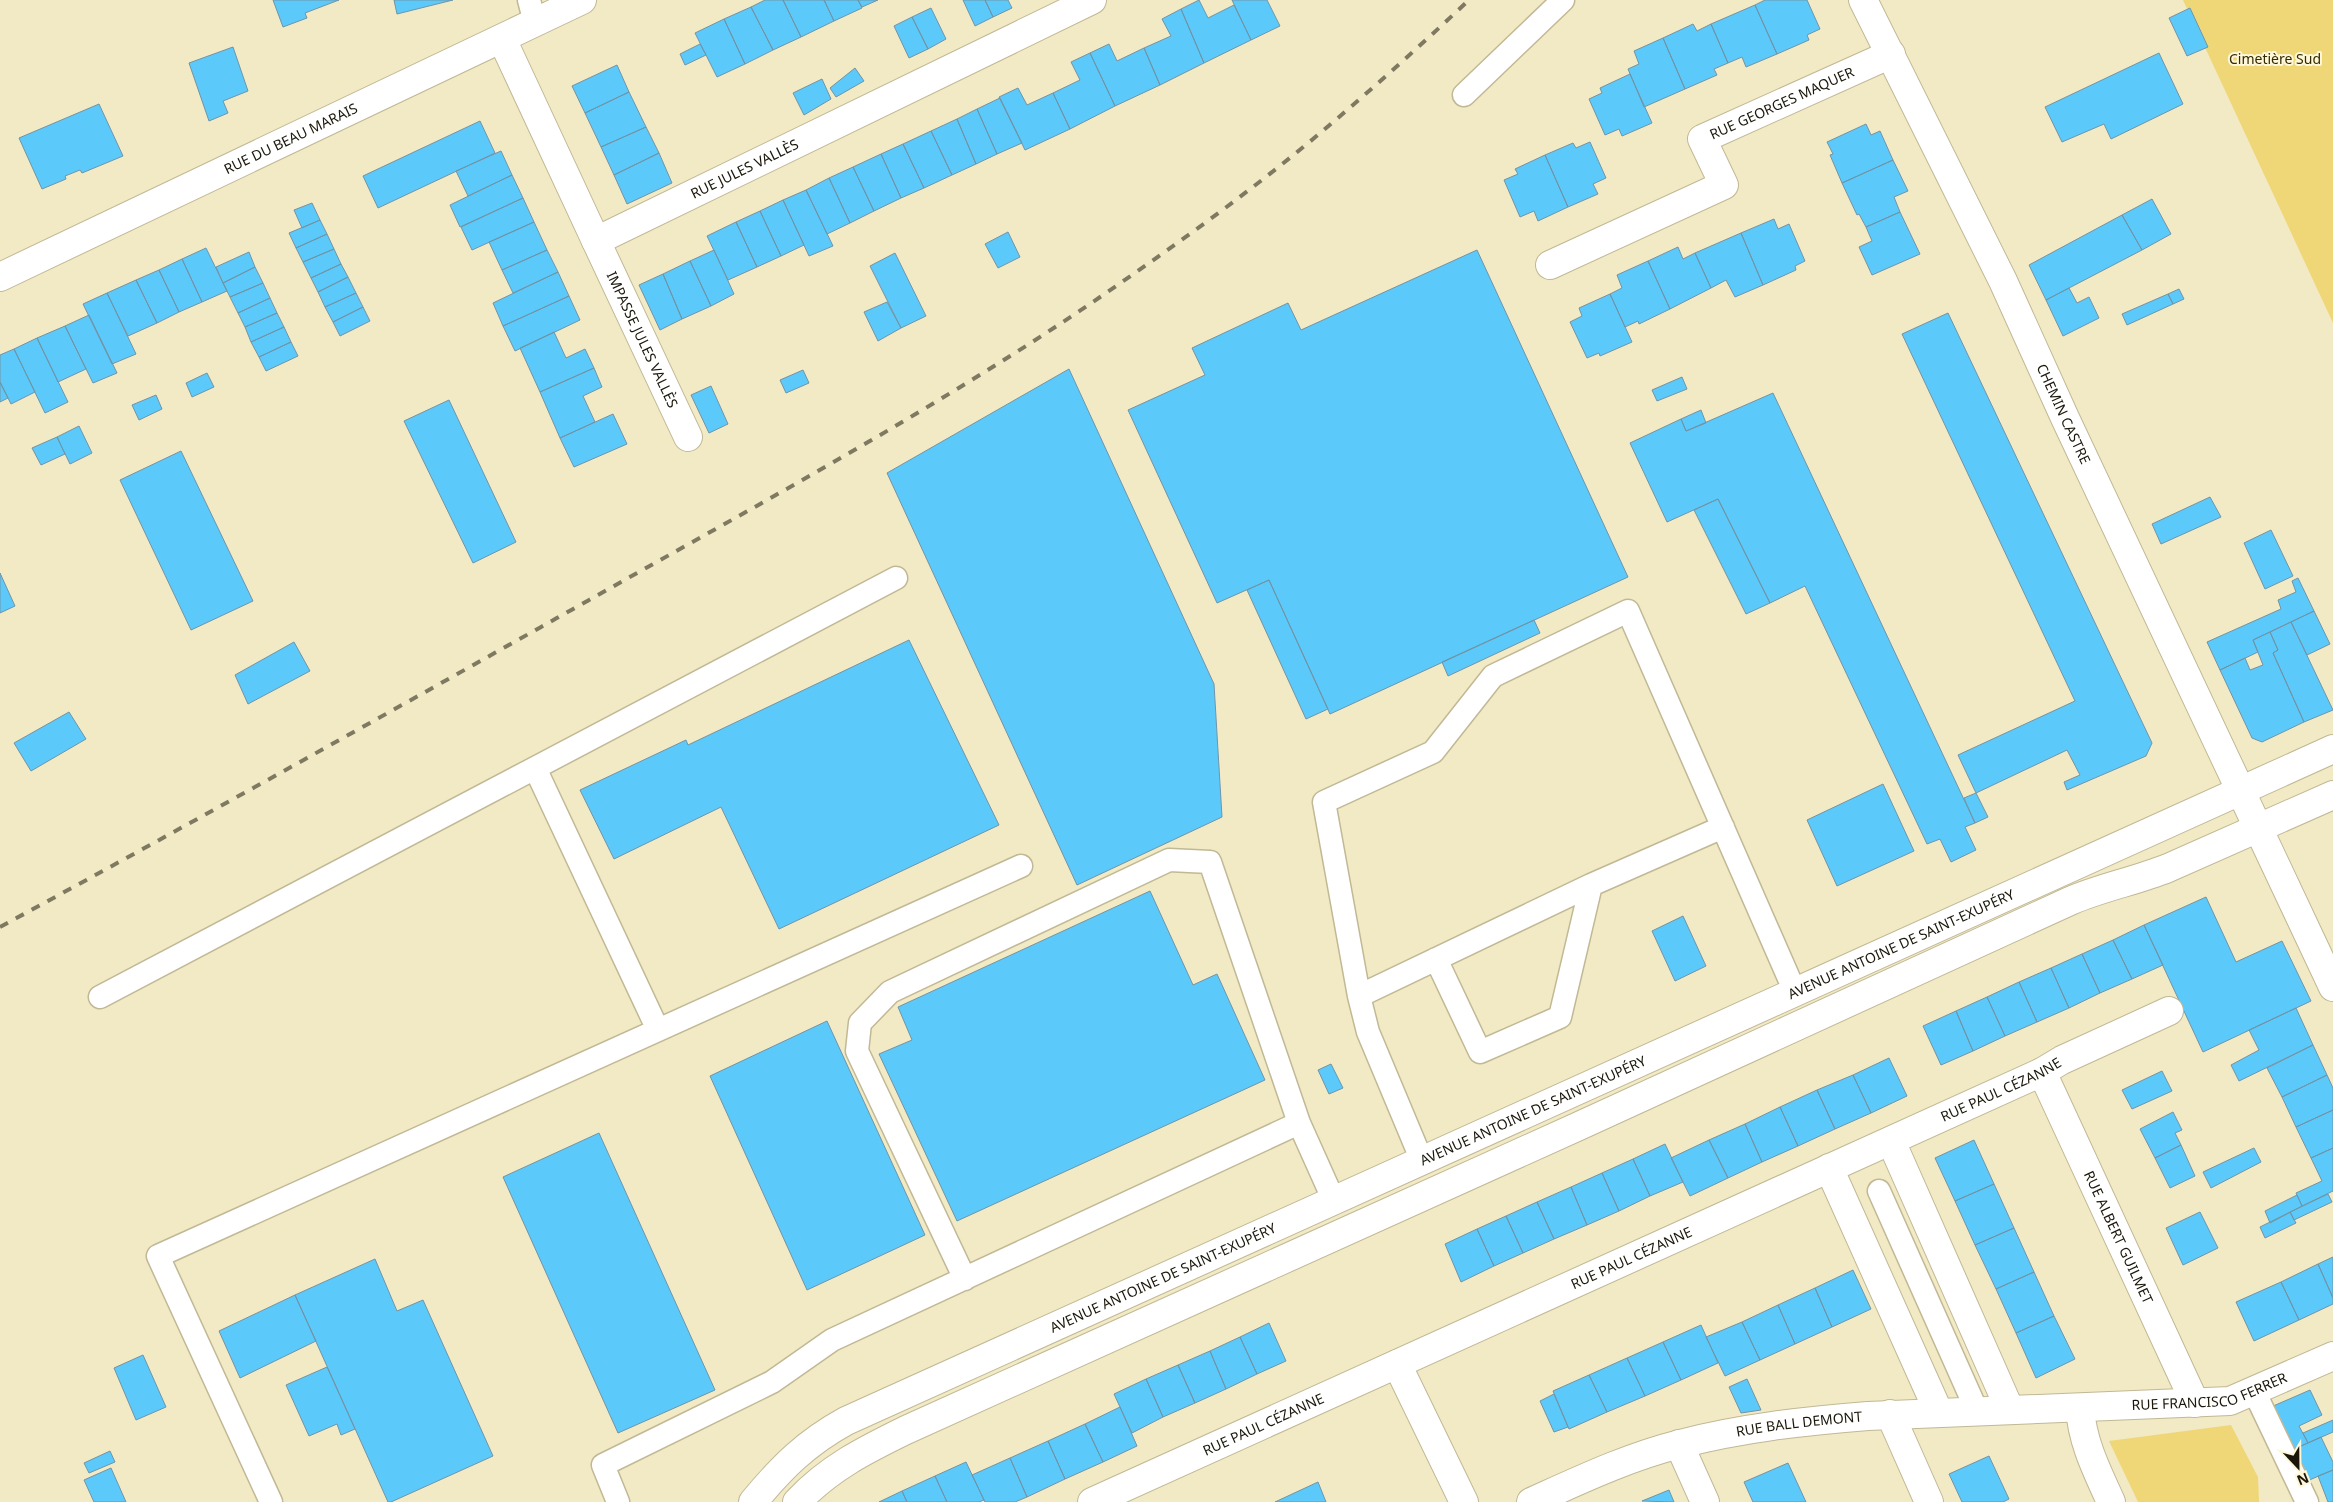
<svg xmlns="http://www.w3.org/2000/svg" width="2333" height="1502" font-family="'Noto Sans',sans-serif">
<rect width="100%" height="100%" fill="#f2e9c5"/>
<path fill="#efd778" d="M2183 0H2333V323Z
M2231 1425 2258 1477 2259 1502H2138L2109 1441Z"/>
<path fill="#5bcafb" stroke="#7094a7" d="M273 0H339L305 13 307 18 283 27Z
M394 0H453L397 14Z
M765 0H783L801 37 773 50 751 7Z
M783 0H824L834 21 801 37Z
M824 0H858L862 8 834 21Z
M858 0H878L862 7Z
M963 0H985L993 17 975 26Z
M985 0H1008L1012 8 993 17Z
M1199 0 1208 18 1234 5 1251 40 1204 63 1181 9Z
M1232 0H1267L1280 26 1251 40Z
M1765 0H1807L1820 29 1807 35 1809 40 1777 54 1755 5Z
M1755 5 1777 54 1746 67 1742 57 1728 63 1711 24Z
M751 7 773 50 745 64 724 19Z
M931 8 946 39 928 49 912 17Z
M2190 8 2208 47 2187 56 2169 18Z
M1181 9 1204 63 1160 85 1144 48 1171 36 1162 19Z
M912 17 928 49 909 58 894 26Z
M724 19 745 64 717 77 695 33Z
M1693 24 1697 31 1711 24 1728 63 1714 69 1717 75 1685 89 1663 38Z
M1663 38 1685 89 1644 107 1628 69 1639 64 1634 51Z
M700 44 706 55 685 65 680 54Z
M1109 44 1117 61 1144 48 1160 85 1115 106 1090 53Z
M233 47 248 91 223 101 228 113 209 121 189 63Z
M1090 53 1115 106 1070 129 1053 93 1080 80 1071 62Z
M2159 53 2183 104 2111 139 2104 124 2062 142 2045 107Z
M617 65 629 92 585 113 572 86Z
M855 68 864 81 836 97 830 88Z
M1630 74 1652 123 1622 136 1619 129 1605 135 1589 99 1602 93 1600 88Z
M822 79 831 99 804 115 793 93Z
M1018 88 1027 105 1053 93 1070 129 1025 150 999 97Z
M629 92 646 127 601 147 585 113Z
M1000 98 1022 143 997 154 977 109Z
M99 104 123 156 82 173 80 170 65 176 66 179 42 189 19 138Z
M977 109 997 154 976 164 957 119Z
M957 119 976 164 952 175 931 131Z
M480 121 495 153 378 208 363 176Z
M1866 124 1871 135 1880 131 1893 160 1842 183 1830 155 1833 154 1827 142Z
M646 127 659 153 614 175 601 147Z
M931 131 952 175 924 188 903 144Z
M1590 142 1606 178 1593 184 1598 194 1568 207 1545 155 1573 143 1576 148Z
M903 144 924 188 901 198 881 154Z
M501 151 512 175 468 196 456 171Z
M659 153 672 183 627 204 614 175Z
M881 154 901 198 874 211 853 167Z
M1545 155 1568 207 1538 221 1534 211 1520 217 1504 180 1518 174 1515 169Z
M1893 160 1908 191 1894 197 1900 212 1866 227 1859 214 1857 215 1842 183Z
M853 167 874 211 850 223 829 178Z
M512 175 523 198 460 227 450 205Z
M829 178 850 223 827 234 806 190Z
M806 190 833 246 809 256 783 200Z
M523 198 534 222 472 250 461 227Z
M2152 199 2171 234 2142 250 2122 215Z
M783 200 804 245 781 256 760 211Z
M312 203 320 220 302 228 294 210Z
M760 211 781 256 757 267 736 222Z
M1900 212 1920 254 1872 275 1859 247 1872 241 1866 227Z
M2122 215 2142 250 2046 300 2029 265Z
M1774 219 1778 229 1789 224 1805 261 1795 266 1796 270 1763 285 1741 233Z
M320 220 327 234 296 248 289 233Z
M534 222 547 250 502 270 489 242Z
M736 222 757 267 728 280 707 236Z
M1008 232 1020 257 998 268 985 244Z
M1741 233 1763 285 1735 297 1726 280 1711 288 1695 253Z
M327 234 334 249 303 262 296 248Z
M1678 247 1683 259 1695 253 1711 288 1670 309 1648 261Z
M206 248 227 291 202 302 182 259Z
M334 249 341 264 311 278 303 262Z
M547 250 558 272 513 293 502 270Z
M714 250 734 294 711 306 690 261Z
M1477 250 1628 577 1330 714 1269 580 1217 603 1128 410 1205 375 1192 348 1288 303 1301 330Z
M249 252 255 267 223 283 216 267Z
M895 253 926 316 901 328 870 266Z
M182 259 202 302 179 312 159 270Z
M690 261 711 306 682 319 663 274Z
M1648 261 1670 309 1639 324 1638 321 1625 327 1610 294 1622 288 1617 275Z
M341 264 348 277 318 292 311 278Z
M255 267 263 283 230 297 223 283Z
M159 270 179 312 157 323 136 280Z
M558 272 569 296 503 326 493 303Z
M663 274 682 319 660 330 639 285Z
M348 277 356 293 325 307 318 292Z
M136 280 157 323 128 336 107 293Z
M263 283 270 298 238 313 230 297Z
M2069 288 2077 303 2089 297 2099 318 2063 336 2046 300Z
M2179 289 2184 299 2173 304 2168 294Z
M107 293 136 354 112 364 83 304Z
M356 293 363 307 333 322 325 307Z
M1610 294 1632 342 1600 356 1599 353 1587 358 1570 322 1582 316 1579 308Z
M2168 294 2173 304 2127 325 2122 314Z
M569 296 580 320 515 351 503 326Z
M270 298 277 313 245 327 238 313Z
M887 302 901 328 878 341 864 312Z
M363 307 370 321 340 336 333 322Z
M277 313 284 327 251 342 245 327Z
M1948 313 2152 743 2146 756 2067 790 2064 782 2080 775 2067 750 1976 793 1958 755 2075 701 1902 334Z
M89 315 117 373 93 383 65 326Z
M65 326 86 369 58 382 37 338Z
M284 327 291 342 259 357 251 342Z
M554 332 566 358 585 349 594 368 540 392 520 348Z
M37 338 68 402 45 413 14 349Z
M291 342 298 356 266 371 259 357Z
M14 349 35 392 11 404 0 382V355Z
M594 368 602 387 583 396 595 422 560 438 540 392Z
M1069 369 1214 684 1222 817 1077 885 887 473Z
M803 370 809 383 786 393 780 380Z
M207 373 214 387 192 397 186 383Z
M1682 377 1687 389 1657 401 1652 390Z
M0 382 8 398 0 402Z
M711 386 728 424 709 433 691 395Z
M1773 393 1975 823 1965 827 1976 850 1951 862 1940 839 1927 844 1805 586 1770 603 1718 499 1667 522 1630 443 1681 419 1686 431Z
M156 395 162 409 139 420 132 405Z
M449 400 516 542 473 563 404 421Z
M1701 410 1706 423 1686 431 1681 419Z
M613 414 627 444 574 467 560 438Z
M79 426 92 453 70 464 57 437Z
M57 437 65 454 41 465 32 448Z
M181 451 253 601 191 630 120 480Z
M2210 497 2221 517 2161 544 2152 524Z
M1718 499 1770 603 1746 614 1694 510Z
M2271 530 2293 576 2265 589 2244 543Z
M0 573 15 606 0 613Z
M2298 578 2314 611 2253 640 2258 652 2220 670 2207 642 2281 609 2278 600 2296 592 2292 581Z
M1269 580 1328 709 1306 719 1247 590Z
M2314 611 2330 644 2307 655 2291 622Z
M1534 620 1540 633 1448 676 1442 662Z
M2291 622 2333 710 2304 722 2273 653 2278 650 2270 632Z
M2270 632 2278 650 2273 653 2304 722 2262 742 2252 738 2220 670 2245 658 2250 670 2263 665 2253 640Z
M909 640 999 825 779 929 721 807 614 859 580 790 686 740 688 745Z
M294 642 310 671 248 704 235 675Z
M69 712 86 739 31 771 14 743Z
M1883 784 1914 851 1837 886 1807 820Z
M1976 793 1988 817 1975 823 1964 798Z
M1150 891 1193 985 1217 974 1265 1080 957 1221 879 1054 912 1040 898 1007Z
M2206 897 2236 962 2282 941 2311 1001 2203 1052 2144 925Z
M1683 916 1706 966 1675 981 1652 931Z
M2144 925 2163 965 2132 979 2113 940Z
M2113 940 2132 979 2100 993 2082 954Z
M2082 954 2100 993 2069 1008 2051 968Z
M2051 968 2069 1008 2037 1022 2019 982Z
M2019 982 2037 1022 2005 1036 1987 997Z
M1987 997 2005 1036 1973 1051 1956 1011Z
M2296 1008 2313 1045 2239 1081 2231 1065 2259 1050 2249 1030Z
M1956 1011 1973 1051 1941 1065 1923 1026Z
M827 1021 925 1235 807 1290 710 1076Z
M2313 1045 2327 1075 2282 1097 2267 1068Z
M1889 1058 1907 1096 1871 1113 1853 1075Z
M1331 1064 1343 1088 1329 1094 1318 1070Z
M2162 1071 2172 1091 2132 1109 2122 1090Z
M1853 1075 1871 1113 1835 1129 1817 1090Z
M2327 1075 2333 1088V1110L2296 1127 2282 1097Z
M1817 1090 1835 1129 1798 1146 1780 1107Z
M1780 1107 1798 1146 1762 1162 1745 1124Z
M2333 1110V1148L2311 1158 2296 1127Z
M2173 1112 2182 1130 2175 1133 2181 1145 2155 1158 2140 1129Z
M1745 1124 1762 1162 1728 1178 1709 1140Z
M599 1133 715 1390 618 1433 503 1177Z
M1709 1140 1728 1178 1690 1196 1671 1158Z
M1974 1140 1994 1184 1955 1201 1935 1158Z
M1665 1144 1683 1182 1650 1196 1633 1159Z
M2181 1145 2195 1176 2170 1188 2155 1158Z
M2254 1148 2261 1162 2211 1188 2203 1172Z
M2333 1148V1191L2302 1206 2296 1193 2322 1181 2311 1158Z
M1633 1159 1650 1196 1619 1211 1602 1173Z
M1602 1173 1619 1211 1587 1225 1571 1187Z
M1994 1184 2014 1228 1975 1245 1955 1201Z
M1571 1187 1587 1225 1554 1239 1537 1202Z
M2328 1194 2332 1202 2294 1220 2290 1212Z
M2297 1195 2302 1206 2270 1223 2265 1211Z
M1537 1202 1554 1239 1523 1253 1506 1216Z
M2200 1212 2218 1248 2183 1265 2166 1228Z
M2290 1212 2296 1223 2265 1238 2260 1227Z
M1506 1216 1523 1253 1494 1266 1477 1229Z
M2014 1228 2034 1272 1996 1289 1975 1245Z
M1477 1229 1494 1266 1461 1282 1445 1244Z
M2333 1257V1298L2318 1264Z
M375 1259 397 1311 423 1300 493 1456 391 1502H388L295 1295Z
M2318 1264 2333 1298V1304L2299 1320 2281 1282Z
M1853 1270 1871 1309 1832 1327 1815 1288Z
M2034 1272 2054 1316 2016 1333 1996 1289Z
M2281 1282 2299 1320 2254 1341 2236 1302Z
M1815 1288 1832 1327 1795 1344 1778 1305Z
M295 1295 316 1341 240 1378 219 1331Z
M1778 1305 1795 1344 1760 1360 1742 1322Z
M2054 1316 2075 1359 2036 1378 2016 1333Z
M1742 1322 1760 1360 1725 1376 1706 1337Z
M1269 1323 1286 1361 1257 1374 1240 1337Z
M1701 1325 1718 1363 1681 1380 1663 1342Z
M1240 1337 1257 1374 1226 1389 1210 1351Z
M1663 1342 1681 1380 1645 1396 1627 1358Z
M1210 1351 1226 1389 1195 1403 1178 1365Z
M143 1355 166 1407 136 1420 114 1368Z
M1627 1358 1645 1396 1607 1412 1589 1375Z
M1178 1365 1195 1403 1163 1417 1146 1379Z
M327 1367 355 1429 341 1435 337 1424 309 1436 286 1385Z
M1589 1375 1607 1412 1569 1429 1553 1391Z
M1146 1379 1163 1417 1132 1433 1114 1394Z
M1747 1379 1761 1410 1741 1413 1729 1387Z
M2310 1390 2322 1415 2299 1426 2308 1443 2292 1450 2271 1407Z
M1554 1394 1568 1427 1554 1432 1540 1401Z
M1120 1407 1137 1446 1103 1462 1085 1424Z
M2333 1420V1432L2308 1443 2303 1433Z
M1085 1424 1103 1462 1065 1479 1048 1441Z
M2321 1437 2333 1462V1470L2307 1481 2292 1450Z
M1048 1441 1065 1479 1027 1497 1010 1458Z
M110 1451 115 1462 89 1473 84 1463Z
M1989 1456 2009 1499 2003 1502H1962L1949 1474Z
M1010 1458 1027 1497 1015 1502H985L972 1475Z
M966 1462 984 1500 979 1502H947L935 1476Z
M1788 1463 1806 1502H1753L1744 1482Z
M111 1468 126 1502H94L84 1480Z
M2333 1470V1502H2328L2318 1476Z
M935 1476 947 1502H907L902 1491Z
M1318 1482 1326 1502H1275Z
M1669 1490 1674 1502 1642 1501Z
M902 1491 907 1502H879Z"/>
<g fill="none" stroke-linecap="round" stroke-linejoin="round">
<defs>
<path id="lane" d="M529 0 535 23
M1464 95 1563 0
M1723 827 1591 885 1359 996 1324 802 1433 752 1493 676 1628 611 1795 992
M1436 959 1480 1052 1560 1017 1591 885
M1359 996 1368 1032 1422 1161
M100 997 535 768
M658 1030 535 768 896 578
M1879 1191 1977 1411
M965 1279 857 1051 860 1023 890 992 1169 860 1210 862 1299 1123 1334 1201
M2254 1391 2307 1502
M271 1502 158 1256 1021 866
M618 1502 603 1465 772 1382 832 1340 1299 1123"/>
<g id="street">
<path id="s1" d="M1863 0 2003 281 2065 418 2333 987"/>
<path id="s2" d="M502 39 596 241 1092 0"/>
<path id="s3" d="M596 241 688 437"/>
<path id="s4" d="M1550 265 1724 185 1702 139 1891 54"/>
<path id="s5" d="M0 277 582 0"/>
<path id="s6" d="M2042 1072 2195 1403"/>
<path d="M1891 1141 2010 1410"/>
<path d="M1829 1168 1939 1413"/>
<path d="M1397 1364 1464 1502"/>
<path d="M2080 1408C2082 1442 2097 1471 2111 1502"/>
<path d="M1890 1414 1929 1502"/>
<path d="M1679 1444 1705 1502"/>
<path id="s7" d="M1092 1502 2042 1072 2062 1060 2169 1011"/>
<path id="s8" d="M1531 1502C1580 1480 1628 1457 1680 1444 1741 1428 1805 1421 1868 1416L2230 1401 2333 1356"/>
</g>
<g id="secondary">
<path id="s9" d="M753 1502C782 1467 806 1443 846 1421L2333 749"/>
<path d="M797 1502C829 1468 865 1450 906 1430L1579 1126 2070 901C2102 887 2136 881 2168 868L2333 795"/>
</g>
</defs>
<use href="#lane" stroke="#c1b895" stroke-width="25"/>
<use href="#street" stroke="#c1b895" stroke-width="30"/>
<use href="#secondary" stroke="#c1b895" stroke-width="30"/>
<use href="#lane" stroke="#fff" stroke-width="22"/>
<use href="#street" stroke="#fff" stroke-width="28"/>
<use href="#secondary" stroke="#fff" stroke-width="28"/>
<path stroke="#7f7961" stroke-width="4" stroke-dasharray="9 9" stroke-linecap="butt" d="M0 927C203 817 404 704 605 591 767 500 932 410 1087 306 1166 252 1245 196 1319 134 1370 91 1420 46 1469 0"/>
</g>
<g text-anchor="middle" stroke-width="4" stroke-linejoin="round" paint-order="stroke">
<g font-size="14" fill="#342a00" stroke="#fef7d9">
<text x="2275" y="64">Cimetière Sud</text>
</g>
<g font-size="14" fill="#1a170a" stroke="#fef7d9">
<text dy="5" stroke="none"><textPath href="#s4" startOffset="330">RUE GEORGES MAQUER</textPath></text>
<text dy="5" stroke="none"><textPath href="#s5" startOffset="322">RUE DU BEAU MARAIS</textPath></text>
<text dy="5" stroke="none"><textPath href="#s2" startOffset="388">RUE JULES VALLÈS</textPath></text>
<text dy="5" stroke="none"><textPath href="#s3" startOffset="109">IMPASSE JULES VALLÈS</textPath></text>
<text dy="5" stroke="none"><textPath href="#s1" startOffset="460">CHEMIN CASTRE</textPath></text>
<text dy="5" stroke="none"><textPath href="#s9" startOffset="1282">AVENUE ANTOINE DE SAINT-EXUPÉRY</textPath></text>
<text dy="5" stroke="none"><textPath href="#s7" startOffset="998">RUE PAUL CÉZANNE</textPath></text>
<text dy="5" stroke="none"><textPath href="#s9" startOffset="878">AVENUE ANTOINE DE SAINT-EXUPÉRY</textPath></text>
<text dy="5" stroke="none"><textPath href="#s6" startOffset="182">RUE ALBERT GUILMET</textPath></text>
<text dy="5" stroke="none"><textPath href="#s7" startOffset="592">RUE PAUL CÉZANNE</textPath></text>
<text dy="5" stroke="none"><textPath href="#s9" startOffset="472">AVENUE ANTOINE DE SAINT-EXUPÉRY</textPath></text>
<text dy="5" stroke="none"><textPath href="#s8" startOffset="694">RUE FRANCISCO FERRER</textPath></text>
<text dy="5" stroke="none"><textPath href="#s7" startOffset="188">RUE PAUL CÉZANNE</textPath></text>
<text dy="5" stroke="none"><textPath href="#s8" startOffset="281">RUE BALL DEMONT</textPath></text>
</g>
</g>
<g transform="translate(2298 1467) rotate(158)" stroke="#fef7d9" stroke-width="4" paint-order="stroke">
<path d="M0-4L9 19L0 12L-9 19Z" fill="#1a170a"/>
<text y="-8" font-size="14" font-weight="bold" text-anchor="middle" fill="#1a170a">N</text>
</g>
</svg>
